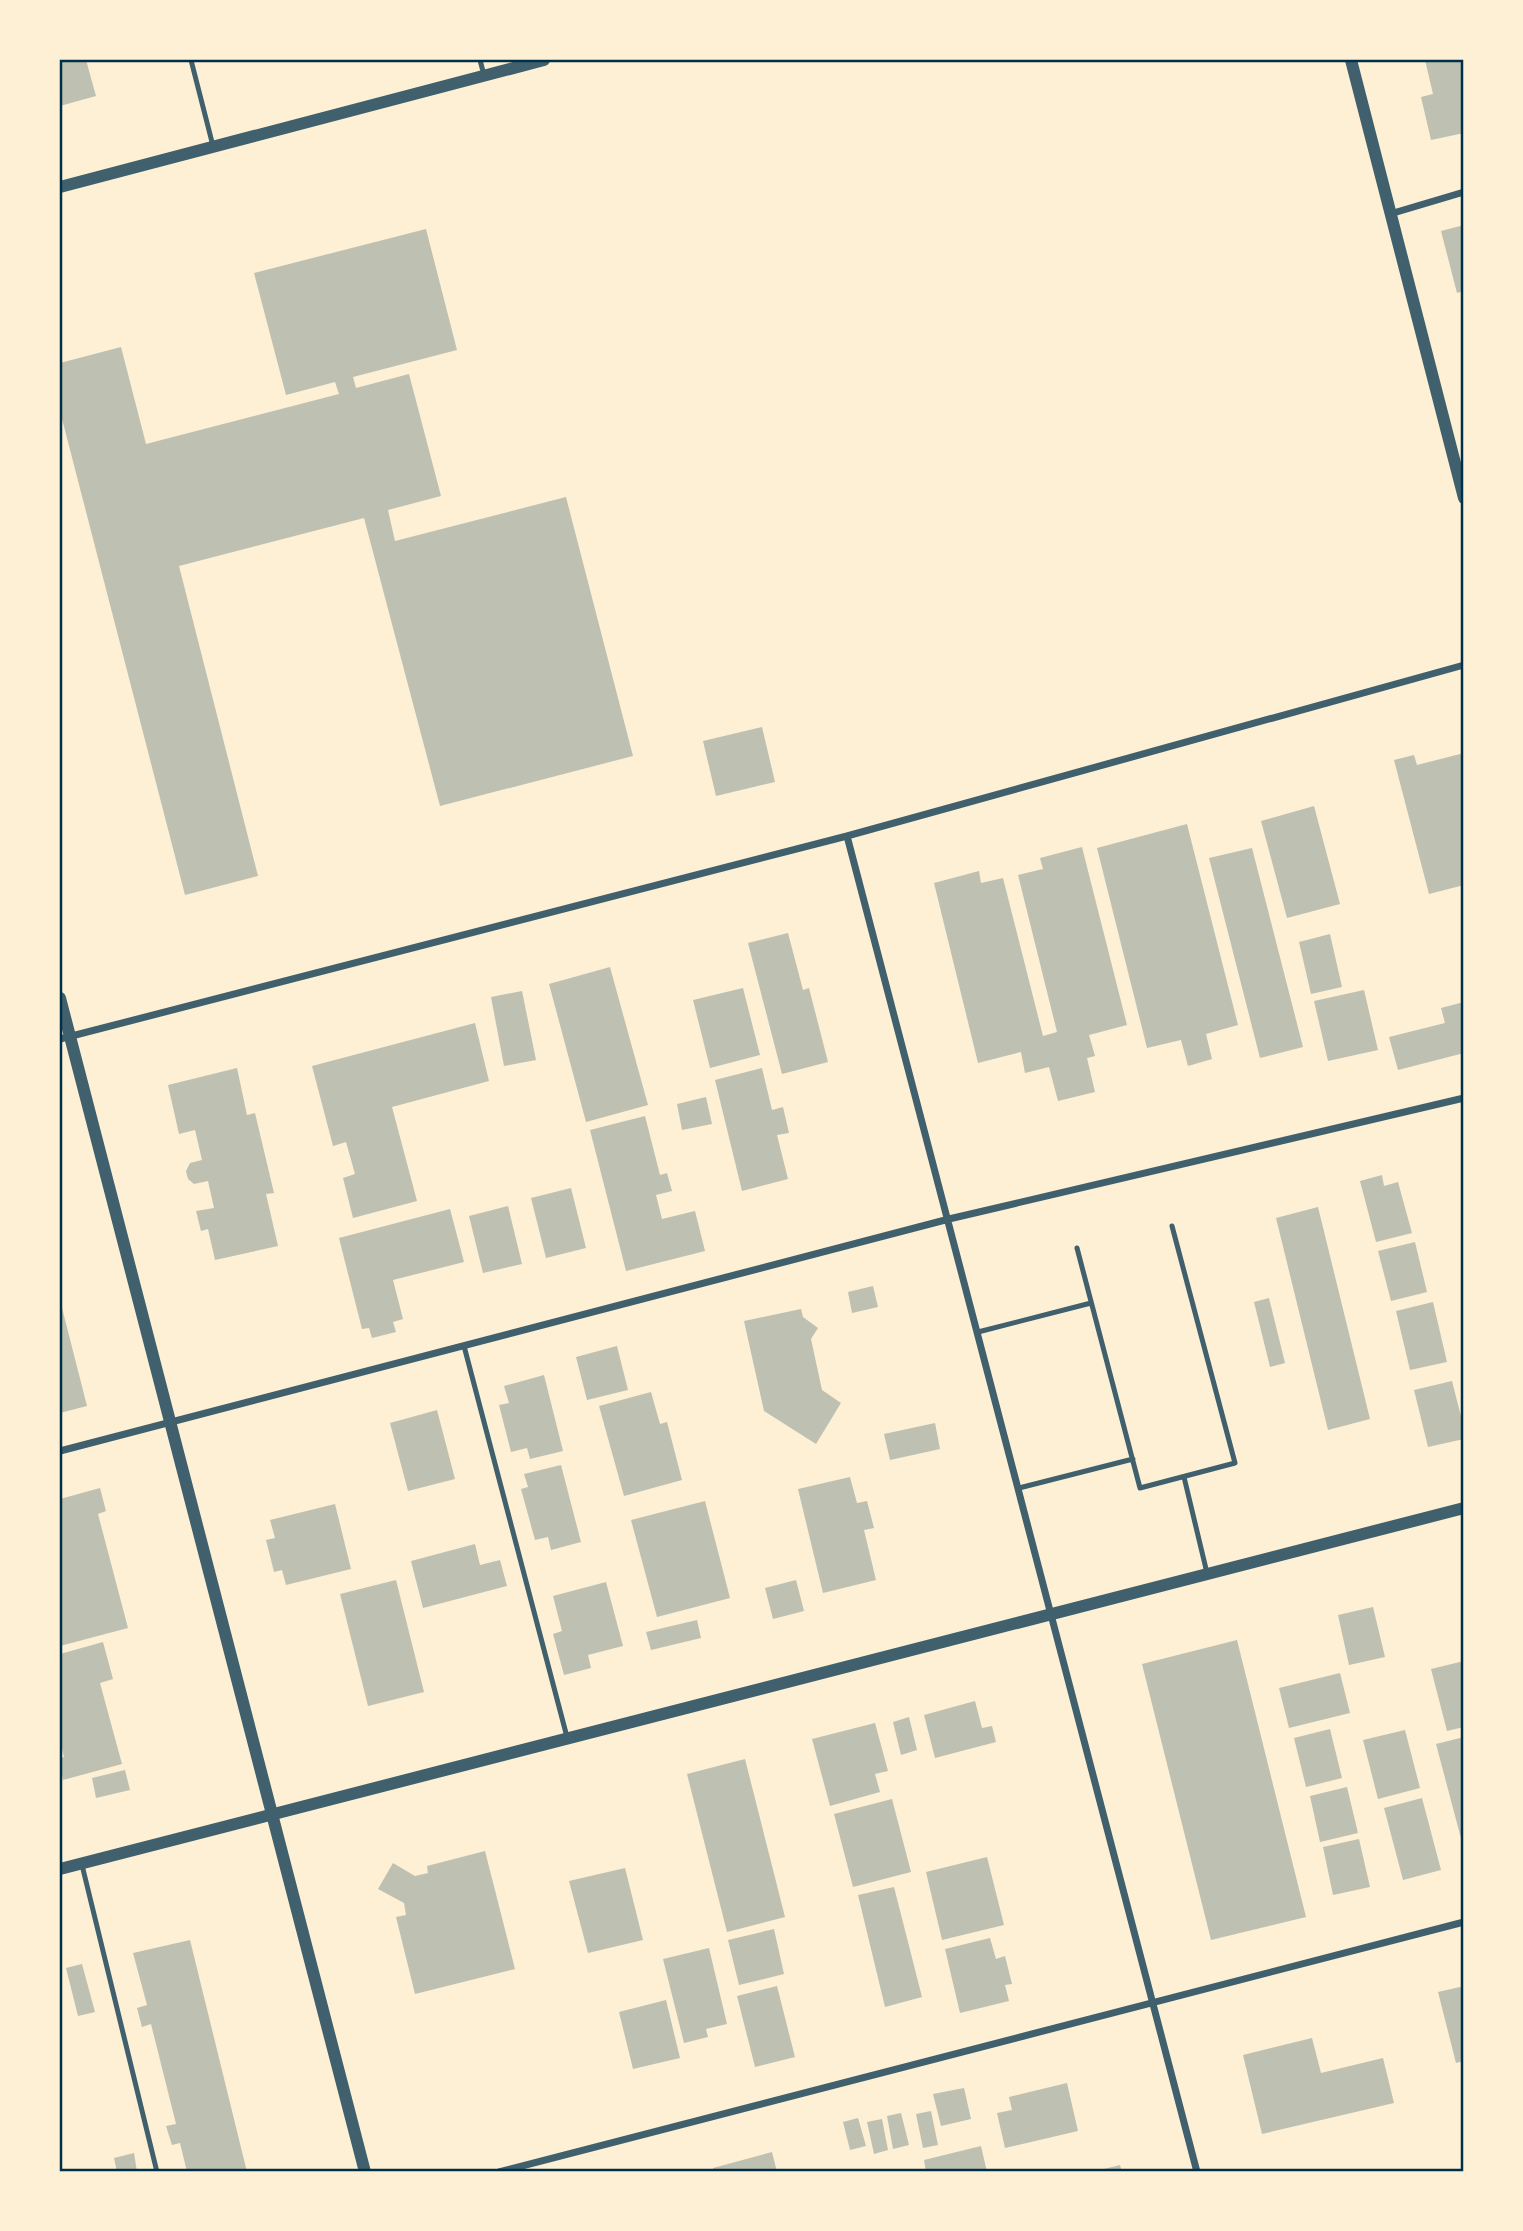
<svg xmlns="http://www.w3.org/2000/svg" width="1523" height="2231" font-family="Karla,sans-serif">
<rect width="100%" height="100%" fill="#fdf0d5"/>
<path fill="#bec0b2" d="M60 60H86L96 96 60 106Z
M1425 60H1464V133L1431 140 1421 97 1433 94Z
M1464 225V291L1457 293 1441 231Z
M426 229 457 350 353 377 356 388 409 374 441 496 388 510 395 541 566 497 633 756 440 806 364 518 179 566 258 876 185 895 60 411V363L121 347 146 444 339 394 335 382 286 395 254 273Z
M762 727 775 782 716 796 703 741Z
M1464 753V885L1429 894 1394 760 1414 755 1417 765Z
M1314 806 1340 904 1287 918 1261 821Z
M1187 824 1238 1025 1206 1034 1212 1059 1188 1066 1181 1040 1147 1048 1097 848Z
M1082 847 1127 1025 1089 1035 1095 1056 1087 1058 1095 1092 1058 1101 1049 1067 1025 1073 1021 1052 978 1063 934 883 979 871 981 883 1003 878 1043 1036 1057 1032 1018 875 1043 869 1040 858Z
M1252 848 1303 1047 1260 1058 1209 858Z
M788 933 803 990 809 988 828 1062 782 1074 748 943Z
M1330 934 1342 987 1311 994 1299 942Z
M610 967 648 1105 586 1122 549 984Z
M743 988 760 1055 710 1068 693 1000Z
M1364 990 1378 1050 1328 1061 1314 1001Z
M522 991 536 1060 504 1066 491 997Z
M1464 1002V1053L1398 1070 1389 1037 1445 1023 1441 1008Z
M475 1023 489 1081 392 1107 417 1201 353 1218 343 1178 355 1174 346 1142 333 1146 312 1066Z
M237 1068 247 1115 255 1113 274 1193 266 1194 278 1246 215 1260 208 1229 201 1231 196 1211 214 1208 208 1181 194 1184 188 1179 186 1171 190 1163 202 1160 195 1130 179 1134 168 1085Z
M762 1068 772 1110 783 1107 789 1133 777 1135 788 1179 742 1191 715 1080Z
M706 1097 712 1124 682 1130 677 1104Z
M645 1116 660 1175 667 1173 672 1191 656 1195 662 1219 695 1211 705 1251 626 1271 590 1130Z
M1382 1175 1384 1186 1398 1182 1412 1233 1376 1242 1360 1181Z
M571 1188 586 1248 546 1258 531 1198Z
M508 1206 522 1264 483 1273 469 1216Z
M1318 1207 1370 1419 1328 1430 1276 1218Z
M450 1209 464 1262 393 1280 403 1319 393 1322 396 1332 372 1338 369 1328 362 1329 339 1238Z
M1415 1242 1427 1292 1391 1301 1378 1251Z
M873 1286 878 1307 852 1313 848 1292Z
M1269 1298 1285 1363 1270 1367 1254 1302Z
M60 1300 87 1406 60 1413Z
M1433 1302 1447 1362 1410 1370 1396 1311Z
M801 1309 803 1317 818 1328 811 1339 822 1390 841 1403 816 1444 764 1411 744 1321Z
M617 1346 628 1390 587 1400 576 1357Z
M544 1375 563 1451 530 1459 527 1448 511 1452 499 1405 509 1403 504 1386Z
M1452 1381 1464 1428V1439L1428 1447 1414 1390Z
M651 1392 660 1424 667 1422 682 1480 624 1496 599 1406Z
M437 1410 455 1479 408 1491 390 1423Z
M935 1423 940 1449 890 1460 884 1434Z
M561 1465 581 1542 551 1550 548 1537 535 1540 521 1489 528 1487 524 1474Z
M850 1477 857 1503 867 1501 874 1528 864 1530 876 1580 823 1593 798 1489Z
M100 1488 106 1511 98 1514 128 1628 60 1646V1499Z
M705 1501 730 1598 657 1617 631 1520Z
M335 1504 351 1569 286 1585 282 1570 274 1572 266 1540 275 1538 270 1520Z
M475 1544 480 1565 500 1560 507 1586 423 1608 411 1561Z
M396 1580 424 1692 368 1706 340 1594Z
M796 1580 804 1611 773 1619 765 1588Z
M606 1582 623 1646 588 1655 591 1668 564 1675 553 1634 562 1631 553 1596Z
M1373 1607 1385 1657 1349 1665 1338 1615Z
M697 1620 701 1638 651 1650 646 1632Z
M1237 1640 1306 1917 1211 1940 1142 1664Z
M103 1642 113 1679 100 1683 122 1764 63 1780 60 1765V1758L64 1757 60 1740V1654Z
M1464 1661V1727L1447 1731 1431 1669Z
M1340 1673 1350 1713 1289 1728 1279 1688Z
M975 1701 982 1728 992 1726 996 1742 935 1758 924 1715Z
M909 1717 917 1750 901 1755 893 1722Z
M875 1723 888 1771 875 1774 880 1792 830 1806 812 1739Z
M1330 1729 1342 1778 1306 1787 1294 1738Z
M1405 1730 1420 1788 1378 1799 1363 1740Z
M1464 1737V1846H1463L1436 1744Z
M745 1759 785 1917 727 1932 687 1774Z
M125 1770 130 1790 96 1798 92 1778Z
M1347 1787 1358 1833 1320 1842 1310 1796Z
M1422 1798 1441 1870 1403 1880 1384 1808Z
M892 1799 911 1872 853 1887 834 1814Z
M1359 1839 1370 1887 1333 1895 1323 1847Z
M485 1851 515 1969 415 1994 396 1917 406 1915 404 1903 378 1889 393 1863 415 1876 428 1873 427 1866Z
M987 1857 1004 1925 942 1940 926 1872Z
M625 1868 643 1940 588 1953 569 1881Z
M894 1887 922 1997 885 2007 858 1895Z
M774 1929 784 1974 739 1985 728 1940Z
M990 1938 996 1959 1005 1956 1012 1984 1005 1985 1009 2001 960 2013 945 1949Z
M190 1940 247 2172H187L180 2143 172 2145 166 2126 176 2124 151 2024 142 2027 137 2008 147 2005 133 1953Z
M709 1948 727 2024 706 2029 708 2037 684 2043 663 1959Z
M82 1964 95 2012 78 2016 66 1968Z
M777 1986 795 2057 755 2067 737 1996Z
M1464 1986V2061L1456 2063 1438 1992Z
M666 2000 680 2058 633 2069 619 2012Z
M1312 2038 1321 2073 1383 2058 1394 2103 1262 2134 1243 2055Z
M1067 2083 1078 2131 1005 2148 997 2113 1012 2110 1009 2097Z
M964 2088 971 2119 941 2126 933 2094Z
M931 2111 938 2145 923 2148 916 2114Z
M901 2113 909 2145 893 2149 887 2116Z
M858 2118 866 2146 850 2150 843 2122Z
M882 2119 888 2150 874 2154 867 2122Z
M981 2146 987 2172H926L924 2160Z
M772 2152 777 2172H714L713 2168Z
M134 2153 137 2172H117L114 2158Z
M1120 2165 1122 2172H1096V2171Z"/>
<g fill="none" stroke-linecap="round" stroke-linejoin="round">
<path stroke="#3f606c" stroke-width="5" d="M191 60 213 146
M480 60 484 75
M1077 1248 1140 1488 1235 1463 1172 1226
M978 1332 1091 1303
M464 1346 567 1737
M1184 1477 1207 1573
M1019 1488 1133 1459
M82 1865 157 2172"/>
<path stroke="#3f606c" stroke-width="7" d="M1390 214 1464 192
M847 836 1197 2172
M60 1039 847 836 1464 665
M60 1451 949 1219 1464 1098
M499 2172 1464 1922"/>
<path stroke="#3f606c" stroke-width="12" d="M1351 60 1464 498
M60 187 544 60
M60 998 365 2172
M60 1869 1464 1508"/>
</g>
<rect width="1523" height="2231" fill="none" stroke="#fdf0d5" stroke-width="122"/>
<rect x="61" y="61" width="1401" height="2109" fill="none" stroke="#003049" stroke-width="2.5"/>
</svg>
